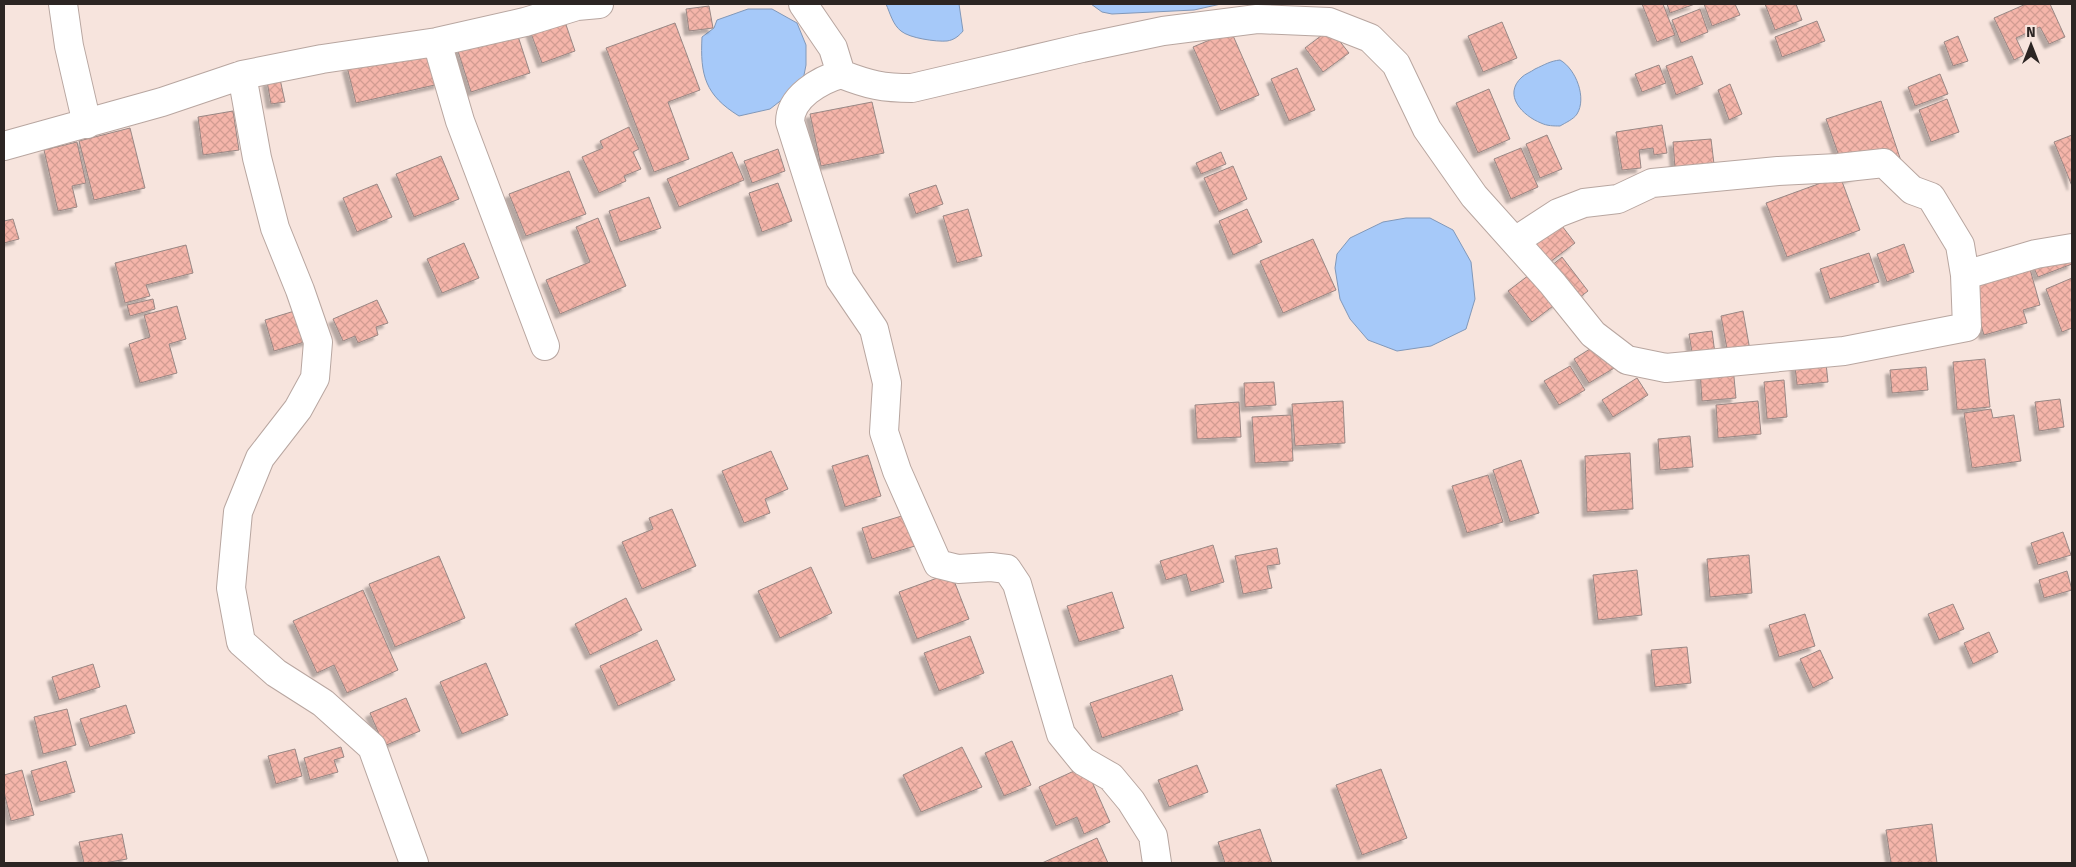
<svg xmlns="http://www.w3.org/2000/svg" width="2076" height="867" font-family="'Fira Sans',sans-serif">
<defs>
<pattern id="building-cross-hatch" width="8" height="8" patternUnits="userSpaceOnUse" patternTransform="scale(1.25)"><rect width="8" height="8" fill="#f5b5aa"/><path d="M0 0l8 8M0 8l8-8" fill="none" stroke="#d29c92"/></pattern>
<filter id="shadow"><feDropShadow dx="-4.5" dy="4.5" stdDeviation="1" flood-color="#0004"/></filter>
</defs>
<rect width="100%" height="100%" fill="#f7e4dd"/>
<path fill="#a6c9f9" stroke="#8198b9" d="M886 4H959L963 31C959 36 954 40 947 41 936 42 909 38 901 31 893 25 890 13 886 4Z
M1091 4H1221L1194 10 1112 14 1102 12Z
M748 9H772L797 23 806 45V65L803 80 793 91 770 109 739 116C705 95 700 75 702 37L714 28 717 20Z
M1560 60C1576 69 1587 98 1577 114 1574 119 1565 123 1560 126 1554 126 1547 126 1541 123 1523 116 1502 95 1522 77 1525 74 1531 72 1535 69 1544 65 1550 61 1560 60Z
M1406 218H1430L1453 230 1471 262 1475 299 1466 329 1431 346 1397 351 1368 340 1350 319 1340 299 1335 268 1337 254 1350 238 1383 222Z"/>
<path fill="url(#building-cross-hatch)" stroke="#998784" filter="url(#shadow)" d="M1642 4H1663L1675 35 1657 42Z
M1667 4H1695L1670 13Z
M1704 4H1735L1740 15 1712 26Z
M1765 4H1796L1802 20 1775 30Z
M2026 4H2050L2065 37 2049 44 2040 27 2016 38 2024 55 2014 60 1994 18Z
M709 6 713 28 689 31 686 9Z
M1700 9 1708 32 1681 43 1672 20Z
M563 16 575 51 542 63 529 28Z
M1817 21 1825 41 1782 57 1775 37Z
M1502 22 1517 58 1483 72 1468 36Z
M675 23 700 90 668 102 689 159 654 172 606 48Z
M1330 29 1349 53 1323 72 1305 48Z
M516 30 530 73 471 92 457 48Z
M1231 31 1259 95 1221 111 1193 47Z
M1958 36 1968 61 1953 66 1944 42Z
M431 48 439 84 356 103 347 67Z
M1692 56 1703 84 1676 95 1666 66Z
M1659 65 1666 83 1642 92 1635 74Z
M1297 68 1315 110 1289 121 1271 79Z
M1940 74 1948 94 1915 106 1908 87Z
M280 79 285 102 271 104 267 81Z
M1730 84 1742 114 1729 120 1718 90Z
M1489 89 1510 139 1478 153 1456 103Z
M1947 99 1959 132 1931 142 1919 110Z
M1881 101 1901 161 1847 179 1826 119Z
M872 102 884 153 821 166 810 114Z
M233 111 239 150 203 155 198 117Z
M1662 125 1667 153 1654 155 1653 148 1639 150 1641 168 1622 170 1616 132Z
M629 127 639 149 633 152 641 169 624 176 626 181 599 193 582 157 603 148 600 141Z
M130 128 145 188 94 200 79 141Z
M1547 135 1562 169 1540 178 1526 144Z
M2072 135V186L2054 142Z
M1711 139 1714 164 1675 168 1673 142Z
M77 142 86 183 72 186 77 207 58 211 44 150Z
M1521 148 1538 187 1511 199 1494 159Z
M778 149 785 171 752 183 744 161Z
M732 152 744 180 679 207 667 179Z
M1221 152 1226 164 1201 174 1196 163Z
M441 156 459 199 414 217 396 174Z
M1233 166 1247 199 1219 212 1204 178Z
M569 171 586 214 526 236 509 194Z
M1840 176 1860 230 1787 257 1766 203Z
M778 183 792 221 762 232 749 193Z
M377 184 392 217 357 232 343 198Z
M936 185 943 204 916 214 909 194Z
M649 197 661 228 620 242 609 211Z
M968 209 982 256 957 263 943 216Z
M1247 209 1262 242 1233 255 1219 221Z
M598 218 626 286 560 314 546 280 590 262 576 227Z
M13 219 19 239 4 243V221Z
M1559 222 1575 243 1542 268 1527 247Z
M1313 239 1336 290 1283 313 1260 261Z
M464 243 479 278 442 293 427 259Z
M1904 244 1914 272 1887 282 1877 254Z
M186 245 193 273 146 285 150 296 125 303 115 263Z
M1869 253 1879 282 1830 299 1820 269Z
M2072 256V264L2038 277 2030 259Z
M1562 257 1588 291 1571 304 1545 271Z
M2028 262 2040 305 2023 310 2027 323 1984 335 1967 280Z
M1537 269 1561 300 1532 322 1508 291Z
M2072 278V328L2062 332 2046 289Z
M153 299 155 309 130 316 127 305Z
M377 300 388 323 376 327 378 335 358 343 355 336 343 341 333 319Z
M177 306 186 339 169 344 177 373 140 383 129 344 150 337 144 315Z
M301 309 311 340 274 351 265 320Z
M1743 311 1751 356 1729 360 1721 316Z
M1712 331 1716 361 1694 364 1689 334Z
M1601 342 1616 367 1589 383 1574 359Z
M1825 354 1828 382 1797 385 1794 357Z
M1985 359 1990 407 1957 410 1953 362Z
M1570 366 1585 390 1559 405 1544 381Z
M1733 367 1736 398 1702 401 1700 370Z
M1926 367 1928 390 1892 393 1890 370Z
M1637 378 1648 395 1613 417 1602 400Z
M1784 380 1787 417 1767 419 1764 382Z
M1274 382 1276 405 1245 407 1244 383Z
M2060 399 2064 427 2039 431 2035 402Z
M1343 401 1345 443 1295 446 1292 404Z
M1758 401 1761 434 1718 438 1716 405Z
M1239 402 1241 437 1197 439 1195 405Z
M1991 409 1993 418 2014 415 2021 461 1972 468 1964 413Z
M1291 415 1293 461 1255 463 1252 417Z
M1690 436 1693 467 1660 470 1658 439Z
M771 451 788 489 765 499 770 513 744 523 722 471Z
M1630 453 1633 509 1587 512 1585 456Z
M868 455 881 496 845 507 832 466Z
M1521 460 1539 513 1510 522 1493 470Z
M1488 475 1503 522 1467 533 1452 486Z
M672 509 696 566 642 589 622 542 653 529 649 518Z
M905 515 915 546 872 559 862 528Z
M2063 532 2071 555 2038 565 2031 543Z
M1213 545 1224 582 1191 592 1186 574 1166 580 1160 561Z
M1277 548 1280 564 1267 566 1272 588 1243 594 1235 556Z
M1749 555 1752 593 1710 597 1707 559Z
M439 556 465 618 395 647 369 584Z
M811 567 832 613 780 638 758 591Z
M1637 570 1642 615 1598 620 1593 575Z
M2067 571 2072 590 2044 598 2039 580Z
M951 573 969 619 917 639 899 592Z
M363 590 398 670 347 693 334 665 317 673 293 621Z
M1112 592 1124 628 1079 642 1067 606Z
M626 598 642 630 590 655 575 624Z
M1953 604 1964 629 1939 640 1928 614Z
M1805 614 1815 646 1779 657 1769 625Z
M1989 632 1998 652 1973 664 1964 643Z
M970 636 984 673 939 691 924 653Z
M657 640 675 680 618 706 600 666Z
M1687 647 1691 683 1655 687 1651 650Z
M1820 650 1833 678 1813 688 1800 659Z
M486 663 508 715 462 734 440 682Z
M93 664 100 687 59 700 52 677Z
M1172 675 1183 710 1102 738 1090 703Z
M406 698 420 731 384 746 370 713Z
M126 705 135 733 90 747 80 719Z
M67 709 76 745 43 754 34 717Z
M1012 741 1031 785 1004 796 985 753Z
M341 747 344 757 334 760 338 772 310 780 304 758Z
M962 747 982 787 921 812 903 775Z
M295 749 302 776 276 784 268 756Z
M66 761 75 792 40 802 31 771Z
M1197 765 1208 792 1169 807 1158 780Z
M1085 766 1110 822 1084 834 1077 817 1056 826 1039 787Z
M1381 769 1407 838 1362 855 1336 785Z
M22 770 34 815 11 821 4 792V775Z
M1932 824 1937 863H1891L1886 830Z
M1260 829 1272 863H1225L1218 842Z
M122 834 127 859 104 863H84L79 842Z
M1097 838 1108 863H1042Z"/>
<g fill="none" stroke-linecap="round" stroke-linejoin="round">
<defs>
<path id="street" d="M63 4 69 46 87 124
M803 4 833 48 841 74C869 85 883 88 912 88L1082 48 1163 31 1257 19 1329 22 1370 38 1396 64 1427 129 1474 196 1552 283 1593 334 1627 360 1666 368 1844 351 1967 327 1965 275 2036 254 2072 248
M437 42 460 121 545 346
M841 74C820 80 790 97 790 122L840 279 874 329 887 383 884 432 897 471 938 564 958 569 991 567 1007 569 1017 584 1061 734 1083 761 1111 777 1131 801 1153 836 1157 863
M242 75 257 158 275 228 300 290 318 342 315 378 298 409 260 458 238 512 231 588 241 642 276 673 323 703 372 747 414 863
M4 146 162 102 242 75 322 59 437 42 525 22 577 6 599 4
M1515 241 1558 213 1584 203 1618 199 1652 183 1778 171 1838 168 1884 163 1912 190 1931 197 1960 245 1965 275"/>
</defs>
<use href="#street" stroke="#b8a6a0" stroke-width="30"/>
<use href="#street" stroke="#fff" stroke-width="28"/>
</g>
<rect width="2076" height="867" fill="none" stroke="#2c2523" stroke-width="10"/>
<g transform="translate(2031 45)" stroke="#f7e4dd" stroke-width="4" paint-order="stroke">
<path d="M0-4L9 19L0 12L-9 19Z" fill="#2c2523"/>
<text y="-8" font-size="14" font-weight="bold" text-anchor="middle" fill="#2c2523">N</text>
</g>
</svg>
